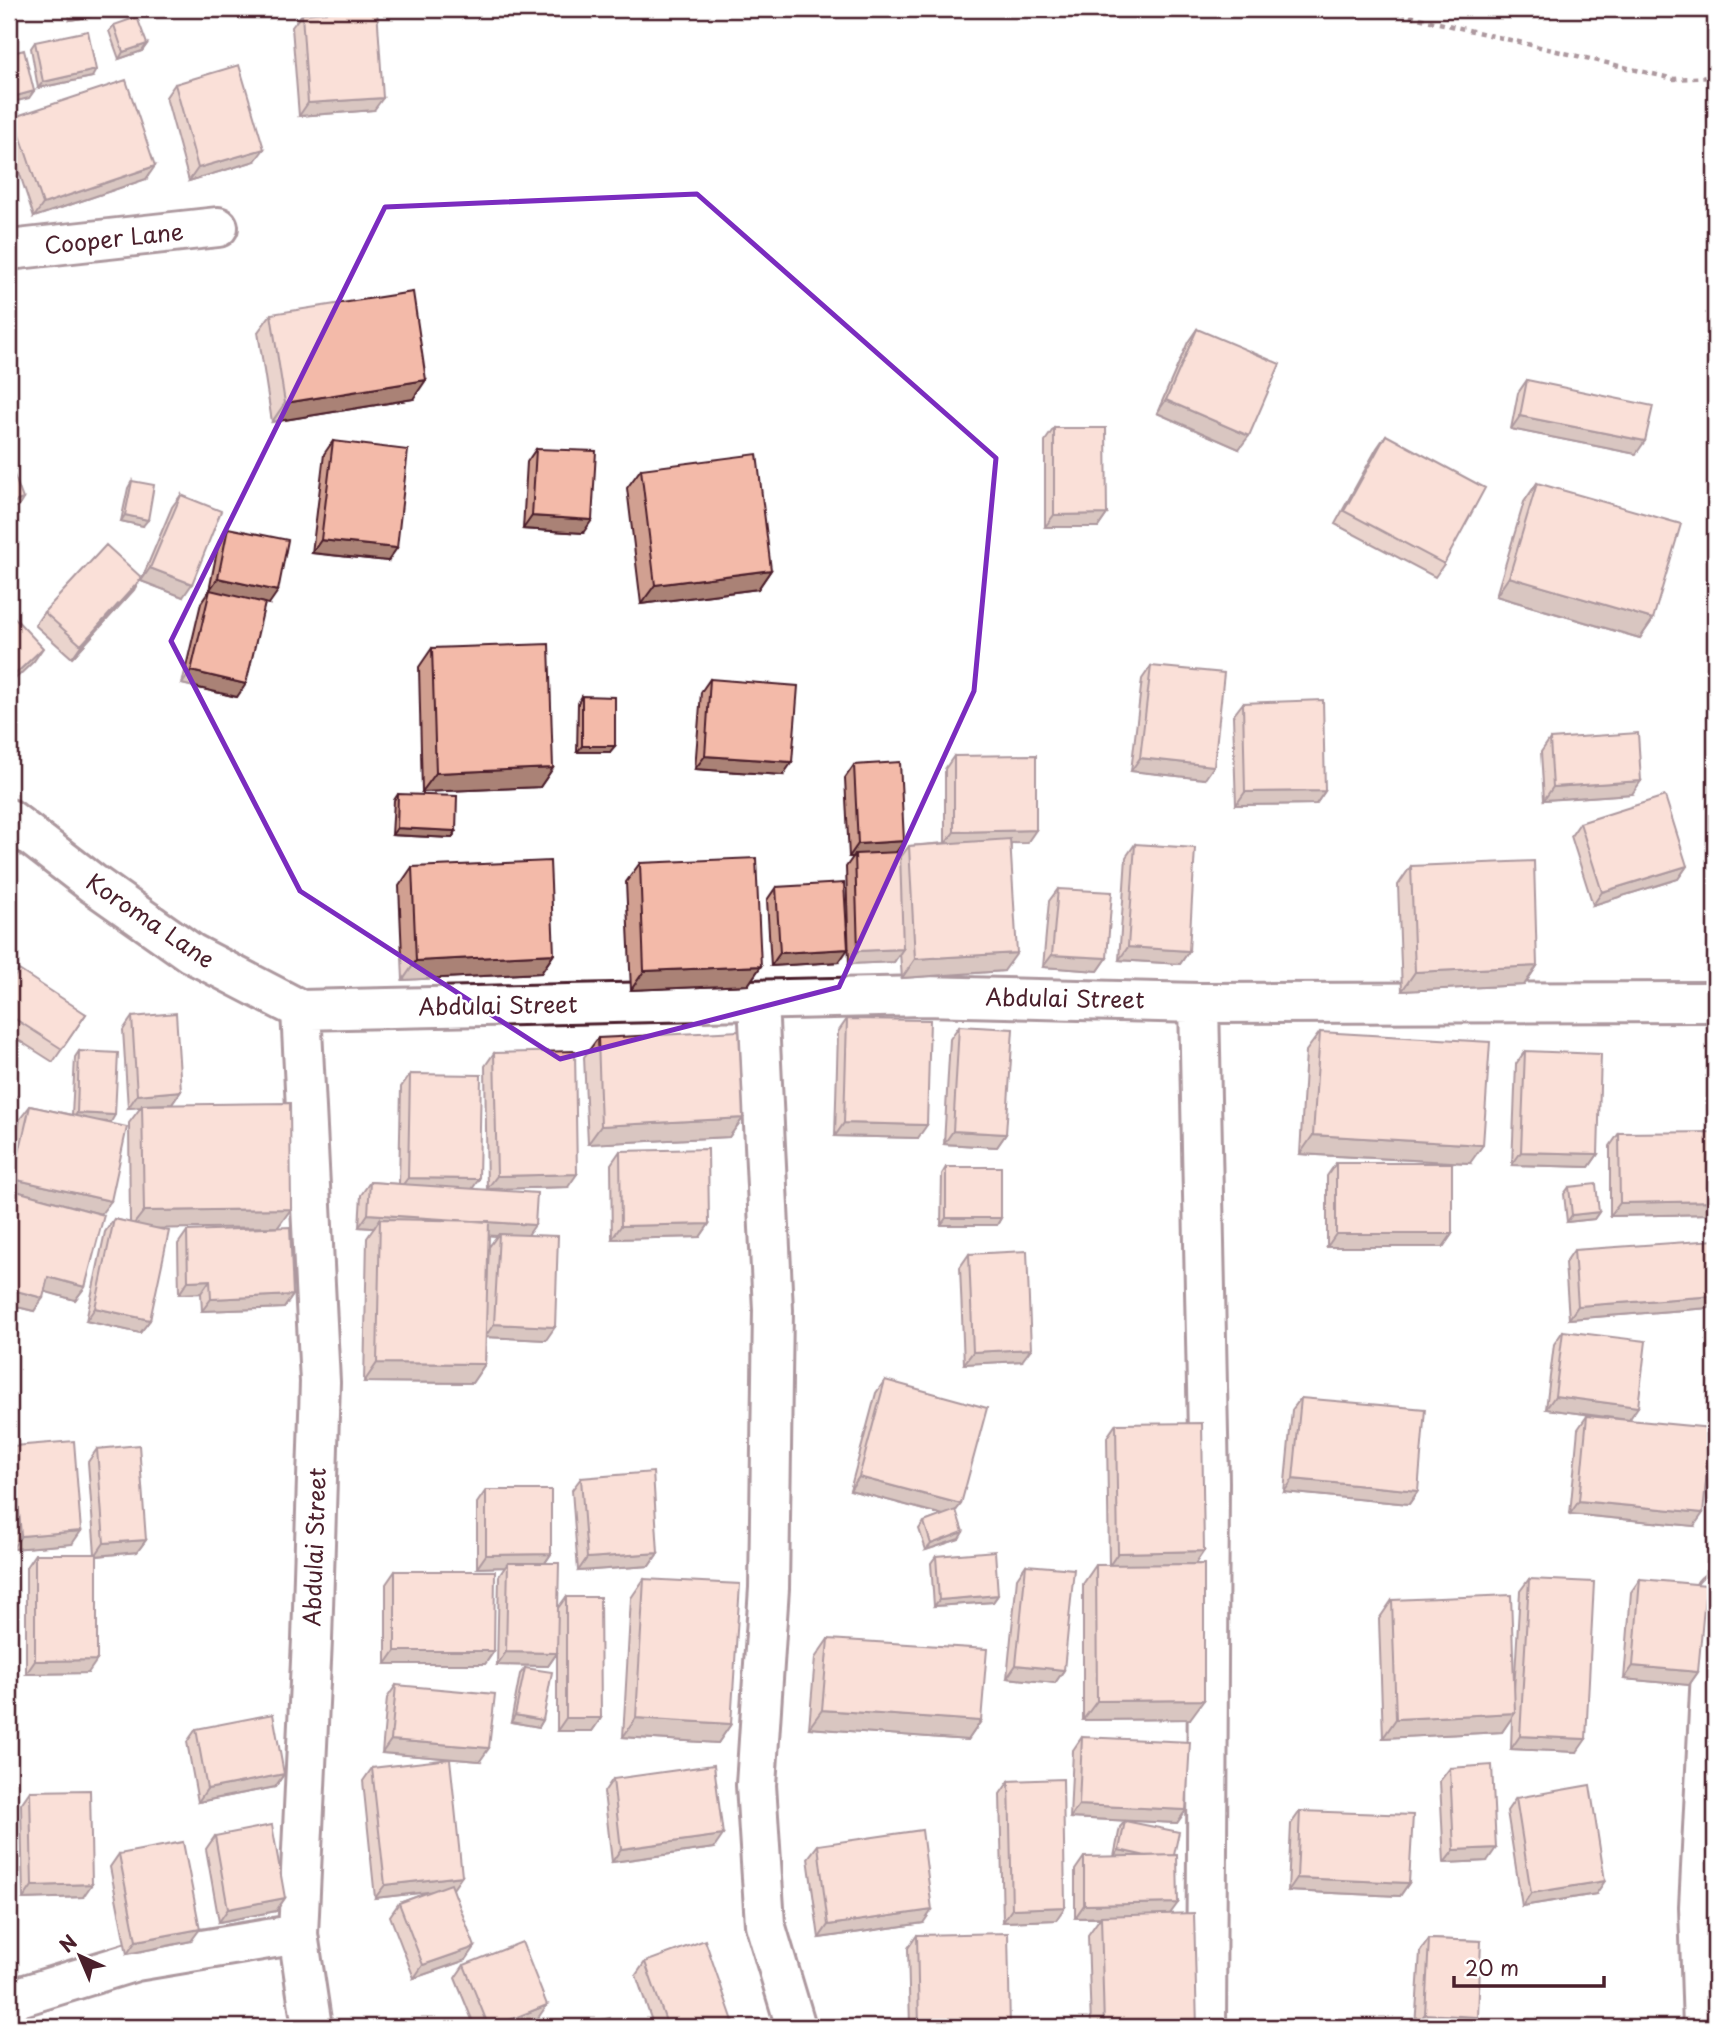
<svg xmlns="http://www.w3.org/2000/svg" width="1724" height="2036" font-family="'Playpen Sans',sans-serif">
<rect width="100%" height="100%" fill="#fff"/>
<filter id="ink" filterUnits="userSpaceOnUse"><feTurbulence type="fractalNoise" baseFrequency=".0143" numOctaves="2"/><feDisplacementMap in="SourceGraphic" scale="14" xChannelSelector="R" yChannelSelector="G"/><feConvolveMatrix kernelMatrix="1 2 1 2 8 2 1 2 1" color-interpolation-filters="sRGB"/></filter>
<g filter="url(#ink)">
<g fill="none" stroke-linecap="round" stroke-linejoin="round">
<defs>
<path id="street" d="M9 250 218 227
M9 819 92 883 191 953 301 1010 924 996 1199 1003 1715 1002
M758 1001 773 1310 769 1588 756 1785 765 1924 796 2027
M1199 1003 1209 1482 1206 2027
M301 1010 320 1382 312 1640 298 1934 312 2027
M9 2000 136 1961 298 1934
M1703 2027 1699 1907 1715 1593"/>
</defs>
<use href="#street" stroke="#4a1f2b" stroke-width="44"/>
<path stroke="#4a1f2b" stroke-width="4.5" stroke-dasharray="5 5" stroke-linecap="butt" d="M1391 9 1418 18 1674 79 1715 77"/>
<use href="#street" stroke="#fff" stroke-width="38"/>
</g>
<path fill="#d1a091" stroke="#4a1f2b" stroke-width="2" fill-rule="evenodd" d="M68 9H123L121 11 70 20Z
M302 14 374 110 299 116 292 27Z
M114 25 147 44 142 51 119 59 109 31Z
M35 42 92 77 38 88 31 48Z
M175 84 255 161 189 181 166 97Z
M14 117 146 179 34 217 9 141V125Z
M271 314 413 399 272 422 258 332Z
M1197 329 1239 449 1157 413 1188 342Z
M1527 380 1636 454 1511 429 1518 393Z
M1054 428 1107 514 1098 527H1045V441Z
M1386 435 1444 564 1435 577 1335 524 1377 448Z
M333 441 388 561 312 553 324 454Z
M536 449 583 533 523 529 527 462Z
M641 469 771 570 758 589 641 604 627 488Z
M132 481 143 526 121 521 128 488Z
M1537 483 1653 619 1640 638 1496 596 1524 502Z
M181 495 183 597 141 581 172 507Z
M228 528 269 604 265 603 237 697 182 684 201 603 209 591 219 541Z
M133 591 72 658 35 625 44 612Z
M432 648 553 768 540 787 422 792 419 667Z
M1151 666 1205 779 1131 771 1142 679Z
M710 679 783 775 695 769 701 692Z
M582 696 610 752H577L578 703Z
M1243 703 1325 791 1316 804 1236 805 1233 716Z
M1550 739 1632 794 1544 800 1541 752Z
M954 756 1027 843H1011L1004 971 902 978 900 953 894 962 849 964 846 867 853 857H849L845 778 854 765 904 841 896 852 900 858 909 846 945 843V769Z
M398 794 456 831 452 838 392 835 394 800Z
M1580 823 1687 866 1678 879 1593 905 1571 836Z
M1135 844 1189 951 1180 964 1119 960 1126 857Z
M640 863 761 966 748 985 631 990 626 882Z
M1411 866 1537 966 1524 985 1402 991 1398 885Z
M412 867 554 954 541 973 403 980 399 886Z
M776 887 839 962 771 966 767 900Z
M1058 889 1107 958 1098 971 1043 967 1049 901Z
M9 985 86 1014 53 1062 9 1034Z
M132 1017 181 1091 172 1104 150 1320 140 1333 86 1321 105 1232 114 1219 130 1223 129 1123 141 1107 128 1108 123 1030Z
M847 1019 918 1138 835 1136 838 1032Z
M959 1026 1006 1134 997 1147 944 1144 950 1039Z
M1320 1032 1470 1163 1300 1154 1306 1051Z
M598 1038 743 1118 729 1137 588 1144 584 1057Z
M79 1051 111 1122 100 1121 101 1214 85 1287 75 1300 45 1291 34 1311 9 1305V1201L13 1194 9 1193V1172L20 1119 30 1106 72 1115 75 1057Z
M1525 1051 1598 1154 1589 1167 1512 1165 1516 1064Z
M494 1053 568 1187 487 1189 485 1066Z
M410 1074 472 1188 528 1235 546 1340 486 1337 485 1364 472 1383 364 1382 367 1238 374 1228 359 1227 361 1195 370 1182 399 1184 401 1087ZM489 1235 497 1236 489 1247 487 1290Z
M1619 1133 1710 1214 1610 1216V1146Z
M620 1151 709 1224 700 1237 612 1239 611 1164Z
M1336 1163 1452 1234 1443 1247H1327V1176Z
M946 1167 1001 1218 997 1225H941L942 1174Z
M1569 1187 1599 1212 1594 1219 1567 1222 1564 1194Z
M187 1231 293 1295 284 1308 202 1311 201 1293 179 1294 178 1244Z
M1574 1250 1709 1308 1569 1319 1565 1263Z
M969 1254 1022 1361 964 1364 960 1267Z
M1563 1331 1629 1420 1546 1409 1554 1344Z
M885 1380 961 1504 956 1510 959 1539 926 1550 919 1529 924 1522 944 1515 850 1490 876 1393Z
M1301 1398 1418 1491 1409 1504 1284 1492 1292 1410Z
M1587 1416 1694 1526 1570 1514 1578 1429Z
M1116 1424 1195 1564 1190 1719 1083 1720V1584L1096 1565H1109L1107 1437Z
M9 1425 14 1446 72 1544 12 1549 9 1511Z
M97 1449 146 1540 137 1552 97 1556 88 1673 26 1674V1567L35 1554H95L88 1462Z
M581 1478 658 1553 649 1566 578 1571 572 1490Z
M486 1490 551 1554 545 1563 558 1608 566 1597 601 1718 592 1731H557V1653L548 1666 497 1665 499 1576 505 1567 477 1568V1503Z
M936 1556 998 1595 993 1602 934 1606 931 1563Z
M1026 1565 1064 1670 1055 1683 1007 1678 1017 1578Z
M395 1571 494 1651 485 1664H386V1584Z
M644 1579 731 1724 718 1743 623 1737 631 1598Z
M1529 1579 1577 1752 1511 1749 1512 1717 1502 1732 1383 1738 1379 1619 1392 1600 1514 1690 1520 1591Z
M1640 1579 1698 1672 1689 1685 1624 1679 1631 1592Z
M828 1639 981 1721 968 1740 809 1728 815 1658Z
M525 1668 543 1720 539 1727 511 1722 520 1674Z
M396 1685 480 1761 382 1753 387 1698Z
M196 1729 284 1774 275 1787 198 1802 187 1742Z
M1082 1737 1186 1810 1177 1823 1070 1818 1073 1750Z
M372 1768 453 1889 466 1960 414 1978 390 1916 399 1903 429 1892 375 1898 363 1781Z
M1450 1768 1487 1861 1444 1863 1440 1781Z
M613 1779 714 1848 612 1862 604 1792Z
M1009 1781 1056 1920 1003 1922 1000 1794Z
M30 1791 83 1897 23 1899 21 1804Z
M1516 1798 1596 1894 1522 1906 1507 1811Z
M1300 1811 1409 1883 1400 1896 1288 1891 1291 1824Z
M1125 1821 1174 1855 1170 1914 1197 2027H1091L1088 1935 1100 1918H1075V1870L1084 1857H1114L1120 1827Z
M215 1836 285 1898 276 1911 219 1922 206 1849Z
M818 1845 923 1923 819 1938 808 1858Z
M119 1854 191 1941 127 1954 110 1867Z
M917 1935 1010 2027H910L908 1948Z
M1429 1939 1481 1941 1415 2027 1420 1952Z
M645 1962 733 2021 729 2027H654L636 1975Z
M464 1965 538 2018 514 2027H475L455 1978Z"/>
<path fill="#aa8276" stroke="#4a1f2b" stroke-width="2" d="M78 9H123L121 11 70 20Z
M147 44 142 51 119 59 123 52Z
M96 70 92 77 38 88 43 82Z
M34 91 29 98 9 103V98Z
M383 98 374 110 299 116 308 103Z
M264 149 255 161 189 181 198 168Z
M155 166 146 179 34 217 43 204Z
M426 380 413 399 272 422 285 403Z
M1166 400 1249 436 1239 449 1157 413Z
M1520 416 1645 441 1636 454 1511 429Z
M23 499 19 506 9 509V504Z
M1107 514 1098 527H1045L1054 515Z
M125 515 148 520 143 526 121 521Z
M532 516 592 520 583 533 523 529Z
M321 540 397 548 388 561 312 553Z
M150 568 192 584 183 597 141 581Z
M771 570 758 589 641 604 655 585Z
M1509 577 1653 619 1640 638 1496 596Z
M142 578 133 591 72 658 81 645Z
M218 578 278 591 269 604 209 591Z
M43 648 34 661 9 685V680Z
M191 671 246 684 237 697 182 684Z
M582 746H615L610 752H577Z
M705 756 792 762 783 775 695 769Z
M1140 758 1214 766 1205 779 1131 771Z
M553 768 540 787 422 792 436 773Z
M1641 781 1632 794 1544 800 1553 787Z
M1325 791 1316 804 1236 805 1245 792Z
M397 828 456 831 452 838 392 835Z
M1036 830 1027 843 945 844 954 832Z
M904 841 895 854H855L853 857H849L858 844Z
M1687 866 1678 879 1593 905 1602 892Z
M1128 947 1189 951 1180 964 1119 960Z
M848 949 839 962 771 966 780 953Z
M903 949 894 962 849 964 858 951Z
M1017 953 1004 971 902 978 915 959Z
M554 954 541 973 403 980 416 961Z
M1052 955 1107 958 1098 971 1043 967Z
M761 966 748 985 631 990 644 971Z
M1537 966 1524 985 1402 991 1415 972Z
M181 1091 172 1104 142 1105 141 1107 128 1108 137 1095Z
M77 1113 115 1115 111 1122 72 1120Z
M743 1118 729 1137 588 1144 601 1126Z
M844 1123 927 1125 918 1138 835 1136Z
M953 1131 1006 1134 997 1147 944 1144Z
M1313 1135 1483 1145 1470 1163 1300 1154Z
M1521 1152 1598 1154 1589 1167 1512 1165Z
M577 1174 568 1187 487 1189 497 1176Z
M408 1178 479 1179 470 1192 398 1191Z
M13 1179 111 1201 101 1214 16 1191 13 1194 9 1193V1186Z
M1715 1201V1207L1710 1214 1610 1216 1620 1203Z
M291 1209 278 1227 130 1229 144 1211Z
M1599 1212 1594 1219 1567 1222 1572 1215Z
M368 1214 535 1225 526 1238 499 1234 497 1236 380 1228V1219L374 1228 359 1227Z
M946 1218H1001L997 1225H941Z
M709 1224 700 1237 612 1239 621 1226Z
M1336 1234H1452L1443 1247H1327Z
M48 1277 85 1287 75 1300 39 1290Z
M210 1280 201 1293 179 1294 188 1281Z
M9 1289 43 1298 34 1311 9 1305Z
M293 1295 284 1308 202 1311 211 1299Z
M1715 1296V1299L1709 1308 1569 1319 1578 1306Z
M95 1308 150 1320 140 1333 86 1321Z
M494 1324 555 1327 546 1340 485 1337Z
M1031 1349 1022 1361 964 1364 973 1352Z
M377 1363 485 1364 472 1383 364 1382Z
M1555 1396 1638 1407 1629 1420 1546 1409Z
M859 1477 961 1504 951 1517 850 1490Z
M1293 1479 1418 1491 1409 1504 1284 1492Z
M1579 1501 1703 1513 1694 1526 1570 1514Z
M81 1531 72 1544 12 1549 21 1536Z
M963 1532 959 1539 926 1550 931 1544Z
M146 1540 137 1552 95 1556 104 1543Z
M1204 1551 1195 1564 1109 1566 1118 1553Z
M658 1553 649 1566 578 1571 587 1558Z
M551 1554 542 1567 508 1563 505 1567 477 1568 486 1555Z
M998 1595 993 1602 934 1606 939 1600Z
M395 1651H494L485 1664H386Z
M506 1652 557 1653 548 1666 497 1665Z
M97 1660 88 1673 26 1674 35 1661Z
M1016 1665 1064 1670 1055 1683 1007 1678Z
M1633 1666 1698 1672 1689 1685 1624 1679Z
M1204 1700 1190 1719 1083 1720 1097 1701Z
M822 1710 981 1721 968 1740 809 1728Z
M1515 1713 1502 1732 1383 1738 1396 1719Z
M515 1715 543 1720 539 1727 511 1722Z
M566 1718H601L592 1731H557Z
M636 1718 731 1724 718 1743 623 1737Z
M1520 1736 1586 1739 1577 1752 1511 1749Z
M391 1740 489 1748 480 1761 382 1753Z
M284 1774 275 1787 198 1802 207 1789Z
M1079 1805 1186 1810 1177 1823 1070 1818Z
M723 1835 714 1848 612 1862 621 1849Z
M1496 1848 1487 1861 1444 1863 1454 1850Z
M1119 1850 1172 1861 1114 1857Z
M462 1876 453 1889 375 1898 385 1885Z
M1297 1878 1409 1883 1400 1896 1288 1891Z
M1605 1881 1596 1894 1522 1906 1531 1893Z
M92 1884 83 1897 23 1899 32 1886Z
M285 1898 276 1911 219 1922 228 1909Z
M1178 1903 1169 1915 1075 1918 1084 1905Z
M1065 1907 1056 1920 1003 1922 1012 1909Z
M932 1910 923 1923 819 1938 828 1925Z
M200 1929 191 1941 127 1954 136 1941Z
M475 1947 466 1960 414 1978 423 1965Z
M547 2005 538 2018 514 2027H492Z
M1425 2014 1478 2017 1471 2027H1415Z
M733 2021 729 2027H715Z"/>
<path fill="#f3baa9" stroke="#4a1f2b" stroke-width="2" d="M366 9H377L383 98 308 103 302 14Z
M137 17 147 44 123 52 114 25Z
M88 31 96 70 43 82 35 42Z
M24 50 34 91 9 98V54Z
M239 65 264 149 198 168 175 84Z
M126 80 155 166 43 204 14 117Z
M413 292 426 380 285 403 271 314Z
M1197 329 1280 364 1249 436 1166 400Z
M1527 380 1653 406 1645 441 1520 416Z
M1054 428H1106L1107 514 1054 515Z
M1386 435 1485 488 1444 564 1344 511Z
M333 441 408 450 397 548 321 540Z
M536 449 596 451 592 520 532 516Z
M757 454 771 570 655 585 641 469Z
M10 464 23 499 9 504V465Z
M132 481 154 485 148 520 125 515Z
M1537 483 1681 524 1653 619 1509 577Z
M181 495 221 511 192 584 150 568Z
M228 528 288 540 278 591 218 578Z
M106 545 142 578 81 645 44 612Z
M210 590 265 603 246 684 191 671Z
M9 612 43 648 9 680Z
M549 644 553 768 436 773 432 648Z
M1151 666 1224 673 1214 766 1140 758Z
M710 679 798 686 792 762 705 756Z
M582 696 615 697V746H582Z
M1323 700 1325 791 1245 792 1243 703Z
M1638 733 1641 781 1553 787 1550 739Z
M1036 755V830L954 832V756Z
M900 762 904 841 858 844 854 765Z
M398 794 457 796 456 831 397 828Z
M1665 796 1687 866 1602 892 1580 823Z
M1010 839 1017 953 915 959 909 846Z
M1135 844 1195 848 1189 951 1128 947Z
M900 852 903 949 858 951 855 854Z
M756 858 761 966 644 971 640 863Z
M550 861 554 954 416 961 412 867Z
M1534 861 1537 966 1415 972 1411 866Z
M844 883 848 949 780 953 776 887Z
M1058 889 1112 892 1107 958 1052 955Z
M19 970 86 1014 62 1049 9 1015V985Z
M176 1013 181 1091 137 1095 132 1017Z
M847 1019 930 1020 927 1125 844 1123Z
M959 1026 1013 1029 1006 1134 953 1131Z
M739 1031 743 1118 601 1126 598 1038Z
M1320 1032 1490 1042 1483 1145 1313 1135Z
M79 1051 118 1053 115 1115 77 1113Z
M575 1051 577 1174 497 1176 494 1053Z
M1525 1051 1601 1054 1598 1154 1521 1152Z
M410 1074 481 1075 479 1179 408 1178Z
M9 1094 16 1096 9 1118Z
M290 1103 291 1209 144 1211 142 1105Z
M30 1106 127 1127 111 1201 13 1179Z
M1715 1132V1201L1620 1203 1619 1133Z
M708 1149 709 1224 621 1226 620 1151Z
M1336 1163H1452V1234H1336Z
M946 1167H1001V1218H946Z
M370 1182 537 1193 535 1225 368 1214Z
M1596 1184 1599 1212 1572 1215 1569 1187Z
M16 1191 104 1215 85 1287 48 1277 43 1298 9 1289V1205L12 1206Z
M114 1219 169 1231 150 1320 95 1308Z
M380 1219 489 1221 485 1364 377 1363Z
M290 1227 293 1295 211 1299 210 1280 188 1281 187 1231Z
M499 1234 558 1236 555 1327 494 1324Z
M1715 1240V1296L1578 1306 1574 1250Z
M1027 1251 1031 1349 973 1352 969 1254Z
M1563 1331 1646 1341 1638 1407 1555 1396Z
M885 1380 987 1408 961 1504 859 1477Z
M1301 1398 1425 1409 1418 1491 1293 1479Z
M1587 1416 1711 1428 1703 1513 1579 1501Z
M1202 1423 1204 1551 1118 1553 1116 1424Z
M9 1425 14 1446 9 1447Z
M74 1441 81 1531 21 1536 14 1446Z
M139 1445 146 1540 104 1543 97 1449Z
M653 1472 658 1553 587 1558 581 1478Z
M486 1490H551V1554L486 1555Z
M956 1510 963 1532 931 1544 924 1522Z
M995 1551 998 1595 939 1600 936 1556Z
M35 1554H97V1660L35 1661Z
M508 1563H559L557 1653 506 1652Z
M1204 1564V1700L1097 1701 1096 1565Z
M1026 1565 1074 1569 1064 1670 1016 1665Z
M395 1571H495L494 1651H395Z
M644 1579 740 1584 731 1724 636 1718Z
M1529 1579 1594 1582 1586 1739 1520 1736Z
M1640 1579 1706 1585 1698 1672 1633 1666Z
M1511 1595 1515 1713 1396 1719 1392 1600Z
M566 1597H600L601 1718H566Z
M828 1639 987 1649 981 1721 822 1710Z
M525 1668 552 1672 543 1720 515 1715Z
M396 1685 495 1694 489 1748 391 1740Z
M273 1714 284 1774 207 1789 196 1729Z
M1082 1737 1190 1742 1186 1810 1079 1805Z
M450 1759 462 1876 385 1885 372 1768Z
M714 1765 723 1835 621 1849 613 1779Z
M1492 1765 1496 1848 1454 1850 1450 1768Z
M1063 1779 1065 1907 1012 1909 1009 1781Z
M1590 1785 1605 1881 1531 1893 1516 1798Z
M90 1790 92 1884 32 1886 30 1791Z
M1300 1811 1413 1815 1409 1883 1297 1878Z
M1125 1821 1179 1832 1174 1855 1146 1856 1119 1850Z
M272 1825 285 1898 228 1909 215 1836Z
M922 1830 932 1910 828 1925 818 1845Z
M183 1842 200 1929 136 1941 119 1854Z
M1177 1855 1178 1903 1084 1905V1857Z
M451 1884 475 1947 423 1965 399 1903Z
M1194 1913 1197 2027H1104L1101 1916Z
M1008 1933 1010 2027H919L917 1935Z
M1429 1939 1481 1941 1478 2017 1425 2014Z
M705 1940 733 2021 715 2027H668L645 1962Z
M522 1942 547 2005 492 2027H489L464 1965Z
M610 2018 612 2027H580L579 2025Z
M469 2022 470 2027H439Z"/>
</g>
<path d="M0 0H1724V2036H0ZM697 194 996 458 974 691 839 987 560 1059 300 891 171 641 385 207Z" fill="#fff" fill-opacity=".55" fill-rule="evenodd"/>
<path fill="none" stroke="#7b2cbf" stroke-width="5" stroke-linejoin="round" d="M697 194 996 458 974 691 839 987 560 1059 300 891 171 641 385 207Z"/>
<g text-anchor="middle" stroke-width="5" stroke-linejoin="round" paint-order="stroke">
<g font-size="23" fill="#4a1f2b" stroke="#fff">
<text transform="translate(114 239) rotate(-6)" y="8">Cooper Lane</text>
<text transform="translate(150 921) rotate(34)" y="8">Koroma Lane</text>
<text transform="translate(1065 999) rotate(1)" y="8">Abdulai Street</text>
<text transform="translate(498 1006) rotate(-1)" y="8">Abdulai Street</text>
<text transform="translate(315 1547) rotate(-88)" y="8">Abdulai Street</text>
</g>
</g>
<rect width="1724" height="2036" fill="none" stroke="#fff" stroke-width="35"/>
<rect x="18" y="18" width="1689" height="2001" fill="none" stroke="#4a1f2b" stroke-width="2.5" filter="url(#ink)"/>
<g transform="translate(80 1956) rotate(316)" stroke="#ffffff" stroke-width="5" paint-order="stroke">
<path d="M0-5L12 26L0 18L-12 26Z" fill="#4a1f2b"/>
<text y="-10" font-size="19" font-weight="bold" text-anchor="middle" fill="#4a1f2b">N</text>
</g>
<path d="M1454 1976v10h150v-10" fill="none" stroke="#4a1f2b" stroke-width="3.5"/>
<text x="1465" y="1976" font-size="21" fill="#4a1f2b" stroke="#ffffff" stroke-width="5" paint-order="stroke">20 m</text>
</svg>
